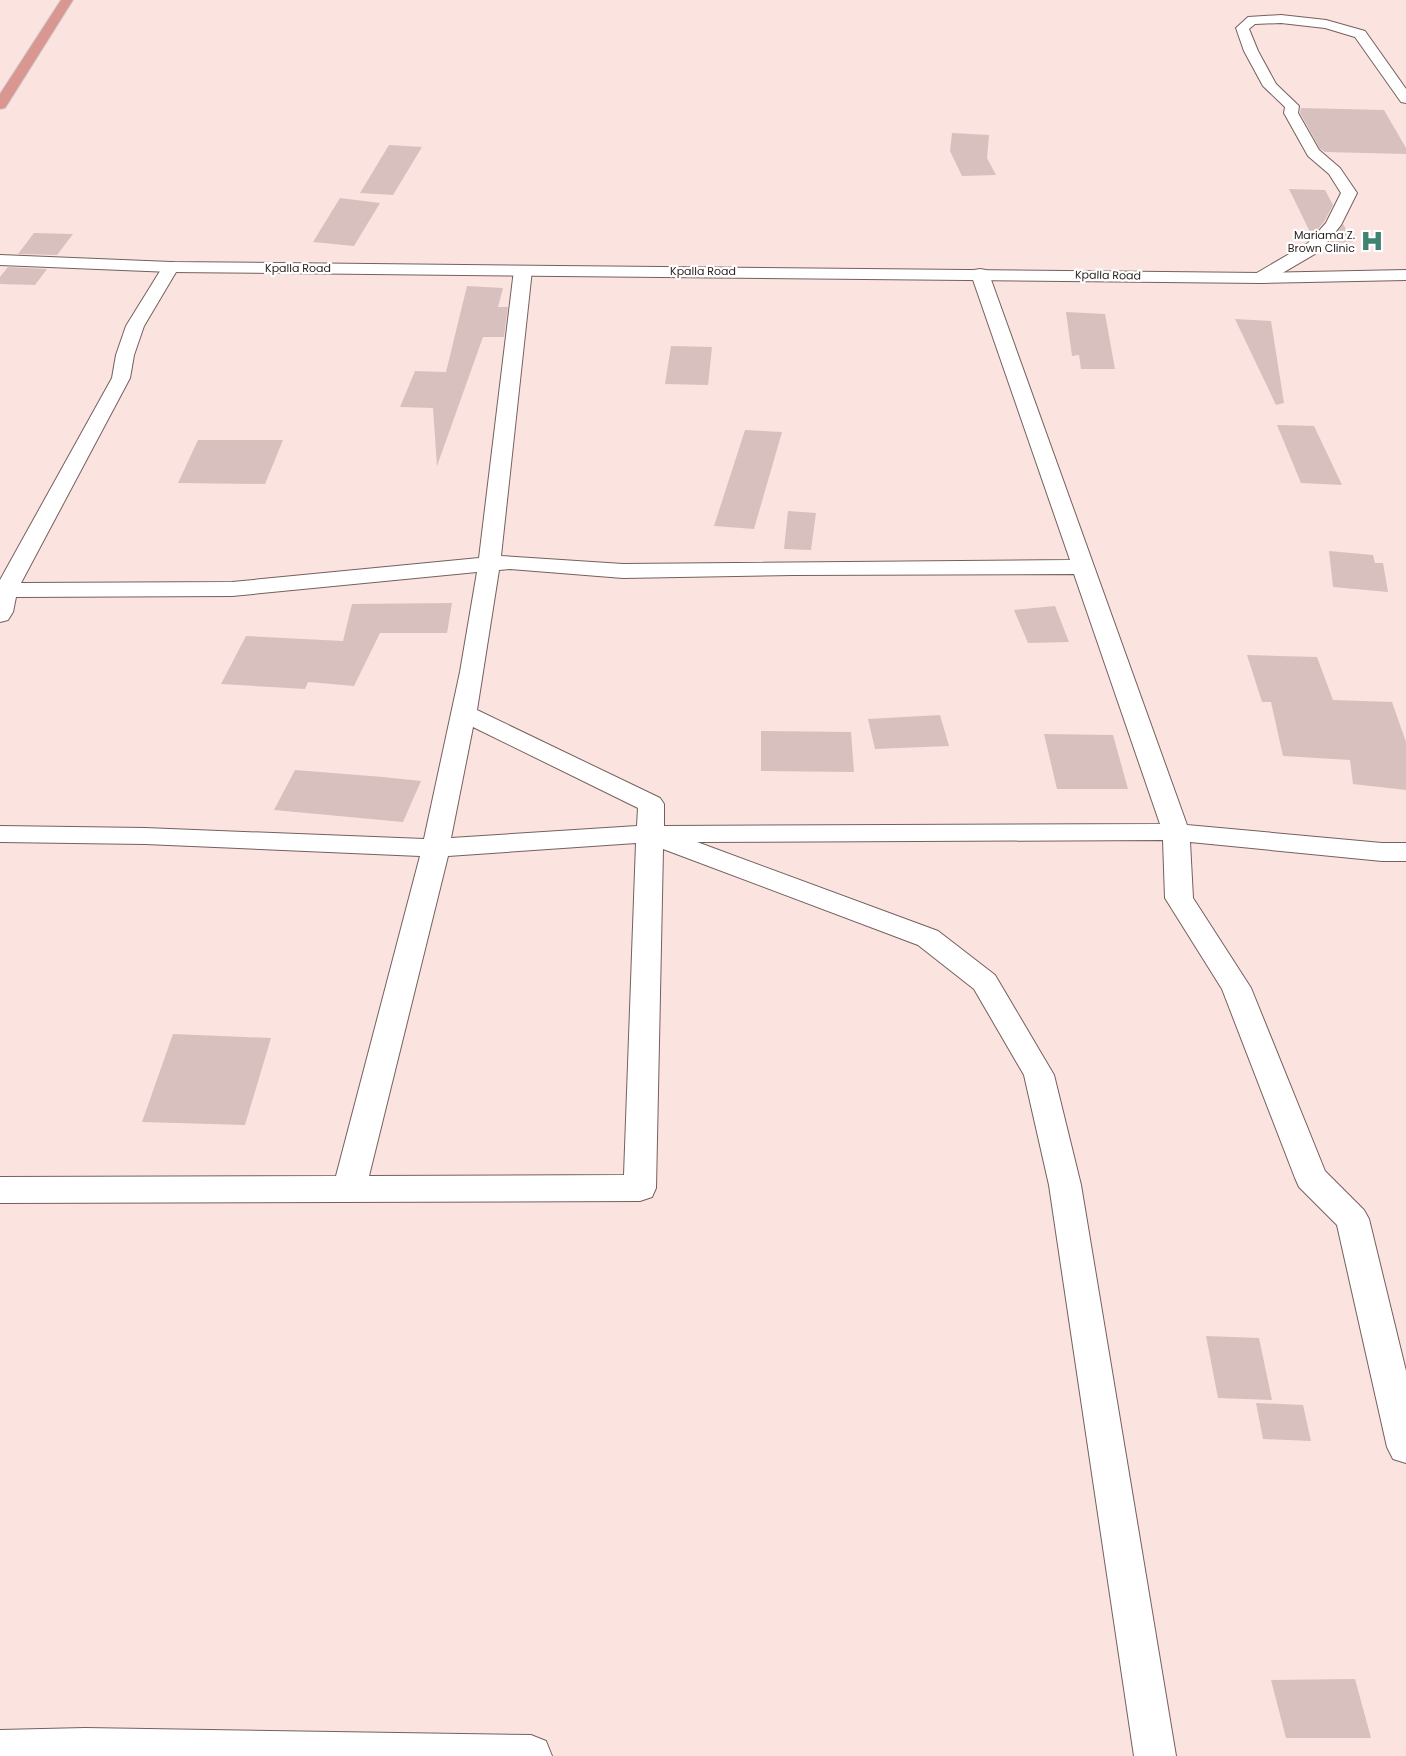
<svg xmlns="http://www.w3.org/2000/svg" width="1406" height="1756" font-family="Poppins,sans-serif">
<rect width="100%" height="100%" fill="#fbe3e0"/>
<path fill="#d8c0be" d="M1301 108 1384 110 1406 148V154L1325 152 1320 149 1300 113Z
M952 133 989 135 987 158 996 175 962 176 950 151Z
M389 145 422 147 393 195 360 193Z
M1289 189 1325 190 1333 205 1324 222 1312 236Z
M340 198 380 203 354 246 313 242Z
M1343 224 1353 242 1329 243 1342 226Z
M34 233 73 234 57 255 18 254Z
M8 267 47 269 35 285 0 284V277Z
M467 286 503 288 498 307H508L504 337H483L437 466 433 408 400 407 415 371 446 372Z
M1066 312 1105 314 1115 369H1081L1079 355 1072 356Z
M1235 319 1271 321 1284 403 1276 405Z
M671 346 712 347 708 385 665 384Z
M1277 425 1314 426 1342 485 1301 483Z
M745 430 782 432 754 529 714 526Z
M198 440H283L265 484 178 483Z
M788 511 816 513 811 550 784 549Z
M1329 551 1373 555 1375 563H1383L1388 592 1333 587Z
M452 603 447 633H380L354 686 308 682 305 689 221 684 246 636 343 641 352 604Z
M1055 606 1069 642 1028 643 1014 610Z
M1247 655 1317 657 1333 700 1392 702 1406 742V790L1353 784 1350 760 1283 756 1271 702H1262Z
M940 715 949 746 875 749 868 719Z
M761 731 851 732 854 772 761 771Z
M1044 734 1113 735 1128 789H1057Z
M295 770 383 777 421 781 403 822 274 810Z
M173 1034 271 1038 245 1125 142 1122Z
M1206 1336 1259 1338 1272 1400 1218 1398Z
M1256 1403 1303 1405 1311 1441 1263 1439Z
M1355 1679 1371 1738H1286L1271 1680Z"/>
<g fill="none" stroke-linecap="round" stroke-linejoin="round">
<defs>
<path id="minor" d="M1281 15 1326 20 1365 31 1406 89V103L1401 102 1355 37 1325 28 1281 23 1255 24 1249 29 1258 51 1276 84 1299 106 1298 113 1319 150 1340 168 1357 193 1341 225 1320 251 1267 282 1261 283 1255 282 1252 278 1255 274 1308 243 1326 223 1341 193 1329 174 1308 156 1284 113 1285 107 1263 86 1244 51 1236 28 1248 17Z
M171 262 177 263 179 267 144 326 134 355 130 378 21 583 232 582 479 558 514 270 517 266H529L532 270 501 556 623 564 1070 560 971 274 974 270 980 269 986 270 989 274 1187 825 1382 843H1406V861H1382L1190 842 1193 898 1251 988 1325 1171 1364 1210 1369 1219 1406 1371V1463L1393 1459 1387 1447 1337 1225 1299 1187 1295 1178 1222 989 1165 898 1163 840 697 842 938 931 995 975 1054 1075 1081 1185 1176 1756H1134L1049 1185 1024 1075 974 989 918 945 663 849 656 1188 652 1197 640 1201 0 1203V1177L336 1176 420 856 145 844 0 842V826L145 828 424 839 460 672 477 572 232 596 16 597 13 612 8 620 0 622V580L112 378 116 355 126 326 165 263ZM510 569 623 578 793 575 1074 574 1160 824 664 826V804L660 798 477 710 499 570ZM473 727 638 808 637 826 451 838ZM636 843 624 1175 369 1176 448 856Z
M85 1728 531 1735 546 1741 552 1756H0V1730Z"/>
<path id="tertiary" d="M0 255 171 262 1261 273 1406 270V280L1261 283 171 272 0 265Z"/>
<path id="trunk" d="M61 0H73L7 105 5 108 0 109V94Z"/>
</defs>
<use href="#minor" stroke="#75605e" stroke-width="2"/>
<use href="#tertiary" stroke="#75605e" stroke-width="2"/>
<use href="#trunk" stroke="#d0cece" stroke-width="2"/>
<use href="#minor" fill="#fff" fill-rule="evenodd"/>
<use href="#tertiary" fill="#fff" fill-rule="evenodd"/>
<use href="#trunk" fill="#da9690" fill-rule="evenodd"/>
</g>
<defs>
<symbol id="hospital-bare" viewBox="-9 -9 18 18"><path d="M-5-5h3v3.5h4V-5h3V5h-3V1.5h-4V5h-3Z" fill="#408171" stroke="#fff" stroke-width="2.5" paint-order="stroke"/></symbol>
</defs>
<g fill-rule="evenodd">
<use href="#hospital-bare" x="1356" y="225" width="32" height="32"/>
</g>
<g text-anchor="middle" stroke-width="4.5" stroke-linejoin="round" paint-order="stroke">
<g font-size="11" fill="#2b2221" stroke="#fff" text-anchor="end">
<text x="1355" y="239">Mariama Z.<tspan x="1355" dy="13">Brown Clinic</tspan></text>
</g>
<g font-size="11" fill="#2b2221" stroke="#fff">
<text x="298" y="272">Kpalla Road</text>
<text x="703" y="275">Kpalla Road</text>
<text transform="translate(1108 275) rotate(1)" y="4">Kpalla Road</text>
</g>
</g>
</svg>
